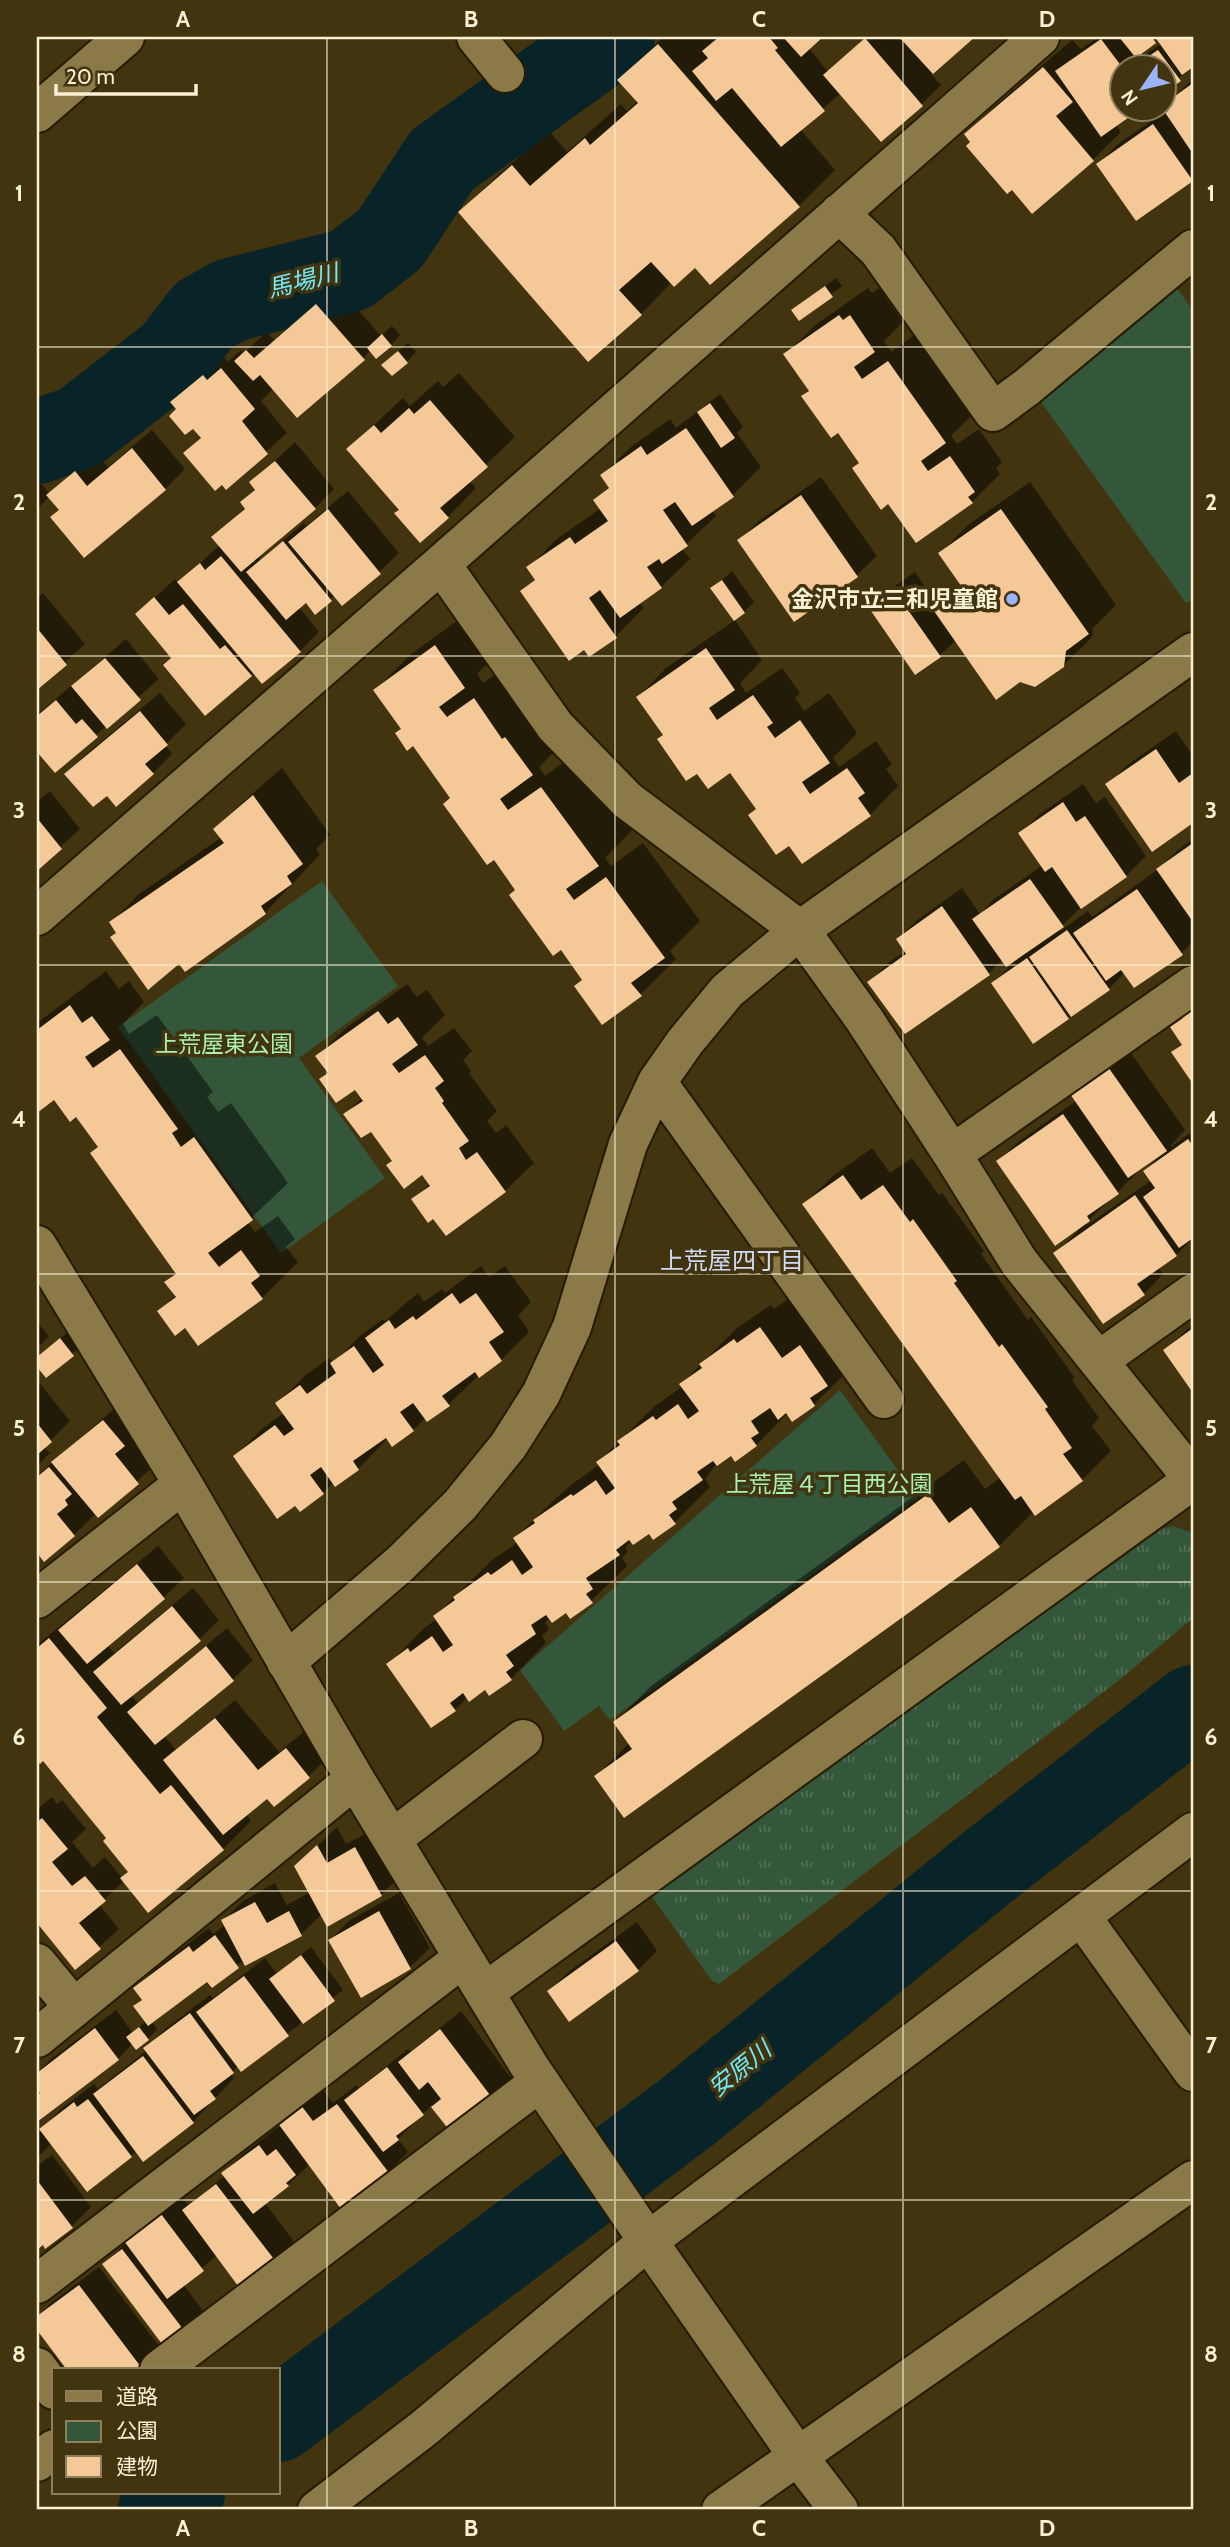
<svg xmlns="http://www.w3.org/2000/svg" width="1230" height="2547" font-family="Cabin,'Noto Sans JP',sans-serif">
<defs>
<pattern id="grass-tufts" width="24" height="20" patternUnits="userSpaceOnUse" patternTransform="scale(1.75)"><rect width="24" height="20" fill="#34573b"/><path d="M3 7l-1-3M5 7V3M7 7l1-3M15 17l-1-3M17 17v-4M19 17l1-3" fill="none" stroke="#526f57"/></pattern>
</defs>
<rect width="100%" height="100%" fill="#41340e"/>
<path fill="url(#grass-tufts)" d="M1173 1526 1193 1533V1618L1118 1681 719 1984 712 1981 651 1895 1162 1529Z"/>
<path fill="#34573b" d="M1175 285 1193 311V599L1186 603 1038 398Z
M322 881 398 986 299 1058 385 1178 281 1253 118 1027Z
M840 1390 918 1498 610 1720 599 1706 564 1731 520 1670Z"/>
<path fill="#0007" fill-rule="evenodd" d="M663 37H821L808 47 828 72 866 37H972L931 74 941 85 921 105 841 93 800 129 835 170 799 206 710 283 696 266 672 282 641 314 460 212 496 177 549 131 567 152 621 104 627 111 638 101 619 80Z
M1099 37H1193V66L1164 91V66H1122L1116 125 1121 132 1093 160 972 141 967 134 995 106 1072 40 1081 49ZM1158 38 1162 43 1145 55 1143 51Z
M1193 79V179L1137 219 1098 164 1118 144 1166 111 1164 106Z
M836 278 842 286 799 319 793 310Z
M337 286 381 336 392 326 400 335 391 345 371 350 363 358 274 388 261 401 287 433 226 487 186 453 202 437 172 402 224 356 227 362 242 350 244 353 267 332 274 340Z
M868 288 872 293 879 288 903 322 884 341 891 352 917 333 973 414 951 436 957 444 979 429 1002 462 996 468 1000 474 972 502 861 462 839 431 803 396 810 390 786 355 814 326Z
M408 343 416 352 407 362 393 355Z
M459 373 515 437 469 481 476 488 448 517 401 510 348 449 403 398 410 406 438 381 443 387Z
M720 394 743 427 737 433 761 467 733 495 712 510 716 516 682 548 690 559 661 587 639 602 644 608 615 637 522 591 536 578 528 568 557 539 601 508 595 500 610 486 602 475 631 447 670 419 676 428Z
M152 430 185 469 165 489 84 556 61 509 50 496 37 509V479L50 494 96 453 108 467Z
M295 442 334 489 315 508 257 556 260 560 304 523 306 526 348 491 399 553 379 572 335 595 316 612 307 601 299 607 319 632 300 651 251 675 173 657 137 614 175 579 178 583 220 545 214 537 246 507 242 502 256 488 252 483Z
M821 477 877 556 857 575 794 619 739 540 759 521Z
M1030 482 1116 605 1093 628 1092 637 1063 666 956 640 940 655 871 608 891 589 915 572 940 608 962 585 940 553 968 525Z
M732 571 754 602 744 612 713 588Z
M43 593 85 644 37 688V598Z
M471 611 500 651 477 674 483 683 510 664 568 738 539 767 545 776 578 752 633 829 605 858 611 866 643 843 700 921 670 951 676 959 640 995 583 979 375 690 411 654Z
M735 620 762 660 740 683 746 693 782 668 800 693 795 698 804 711 829 693 857 733 833 758 839 767 876 741 892 764 886 769 898 786 870 815 789 844 757 808 730 771 664 734 638 697 666 668Z
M126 639 159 679 55 771 37 749V715Z
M160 693 186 724 165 745 172 754 153 773 107 793 67 774 86 754Z
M1176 731 1193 756V821L1153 849 1108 785 1127 765Z
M282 768 330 835 316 849 320 854 265 913 179 962 118 932 111 923 139 894 222 837 215 829 244 801Z
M1083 784 1096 803 1105 797 1146 856 1126 876 1080 908 1059 929 1060 931 1088 911 1092 917 1157 870 1178 850 1193 839V941L1182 953 1125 972 1109 989 1034 1041 993 983 1016 960 1015 959H1003L989 973 870 982 889 962 906 951 898 939 917 920 962 888 980 914 994 899 1043 865 1020 833 1040 814Z
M50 791 80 829 37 868V802Z
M106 971 119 989 129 981 144 1002 123 1024 129 1034 157 1015 213 1092 207 1097 218 1112 231 1103 288 1183 247 1222 255 1232 278 1216 295 1239 286 1247 298 1262 262 1298 159 1312 176 1295 166 1282 177 1272 99 1146 77 1115 54 1098 37 1110V1023Z
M407 984 417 997 427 990 445 1015 422 1038 428 1046 454 1028 472 1051 463 1060 471 1071 469 1073 497 1111 487 1121 496 1133 506 1125 534 1163 505 1191 433 1217 413 1200 430 1183 423 1173 394 1160 371 1129 346 1114 362 1098 355 1088 321 1079 329 1072 317 1056 346 1028Z
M1126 1046 1185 1130 1170 1146 1171 1147 1193 1131V1238L1176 1255 1158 1267 1163 1274 1144 1294 1056 1253 1079 1230 998 1161 1018 1142 1076 1101ZM1160 1154 1161 1155 1145 1171 1152 1180 1087 1225 1086 1223 1137 1173 1135 1171Z
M872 1148 890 1173 912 1158 939 1195 942 1193 984 1251 981 1254 1028 1320 1031 1317 1075 1378 1072 1380 1099 1418 1092 1426 1111 1451 1082 1480 1036 1513 1034 1511 999 1546 625 1815 596 1776 630 1742 615 1722 651 1686 964 1460 985 1489 1001 1477 804 1204 833 1176Z
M481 1266 489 1277 505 1266 531 1302 518 1315 529 1332 501 1360 479 1375 449 1404 426 1417 413 1430 393 1444 388 1438 358 1469 334 1482 323 1493 235 1456 263 1428 284 1413 277 1403 306 1375 329 1358 333 1363 361 1335 383 1319 385 1321 418 1293 424 1302 442 1289 445 1293Z
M797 1293 850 1369 814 1404 793 1419 788 1413 756 1445 731 1454 717 1463 705 1479 710 1487 675 1522 632 1540 625 1547 628 1552 622 1558 627 1566 591 1601 550 1618 545 1623 549 1629 542 1636 546 1643 511 1679 468 1696 455 1710 389 1664 424 1628 437 1619 435 1616 491 1561 518 1542 515 1538 551 1503 571 1485 600 1464 598 1462 655 1406 683 1386 681 1384 737 1328 771 1305 774 1309Z
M37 1322 49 1336 37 1348Z
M1193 1324V1390L1165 1350Z
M70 1330 82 1345 46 1376 37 1364V1359Z
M37 1380 70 1421 44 1447 50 1453 37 1466Z
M123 1401 157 1463 98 1516 96 1513 74 1535 37 1554V1476Z
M158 1546 184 1578 164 1597 107 1645 114 1653 193 1588 219 1620 199 1639 131 1695 138 1703 227 1628 253 1660 233 1679 164 1736 176 1750 235 1700 279 1752 306 1730 328 1757 309 1776 267 1796 246 1814 251 1821 223 1849 124 1881 99 1904 119 1929 76 1968 37 1920V1809L52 1797 57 1804 62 1800 86 1829 72 1842 93 1868 105 1857 123 1879 130 1871 108 1838 44 1758 40 1761 37 1757V1645Z
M337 1827 346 1844 375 1829 401 1875 381 1895 322 1914 301 1934 207 1979 151 2021 157 2029 148 2039 133 2043 118 2059 37 2120V2095L40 2091 37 2086V2073L51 2059 116 2010 133 2033 146 2021 135 2006 143 1998 135 1989 155 1969 209 1928 213 1934 225 1925 223 1921 243 1901 275 1883 287 1905 310 1892 296 1866Z
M399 1893 430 1948 410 1967 362 1995 330 1940 350 1920Z
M637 1922 657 1951 638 1970 549 1991 568 1972Z
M311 1947 343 1990 241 2070 238 2066 230 2074 234 2078 193 2122 137 2150 131 2156 52 2143 37 2158V2127L40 2131 61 2109 94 2084 98 2089 147 2050 146 2048 165 2029 210 1995 213 1998 265 1958 277 1974Z
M461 2011 511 2078 491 2097 450 2128 432 2105 398 2139 408 2152 388 2172 310 2164 288 2185 265 2203 295 2243 276 2262 217 2255 183 2284 204 2312 185 2331 105 2264 146 2222 181 2196 189 2206 225 2175 223 2173 243 2154 281 2125 320 2086 333 2103 357 2085 359 2088 408 2049 410 2052Z
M52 2155 91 2207 71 2227 44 2244 37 2251V2166Z
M99 2267 159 2346 134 2370H69L37 2328V2317L52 2302Z"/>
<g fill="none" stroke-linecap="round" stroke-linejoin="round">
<path stroke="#092428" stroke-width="84" d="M37 442 80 427 173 355 204 315 231 300 350 270 390 239 442 160 613 37
M278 2420 687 2112 985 1869 1193 1707
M160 2510 183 2493"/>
</g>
<path fill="#f5c997" d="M719 37H769L778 48 775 50 825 111 781 147 732 88 716 101 692 71 708 58 702 51Z
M783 37H823L801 57Z
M899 37H975L933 74Z
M1119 37H1152L1156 43 1136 58Z
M1155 37H1193V67L1182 75Z
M865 38 923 106 881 142 823 75Z
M1101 39 1122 67V108H1142L1101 137 1055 71Z
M658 44 800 207 710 285 695 268 674 287 651 262 619 290 642 315 588 362 458 212 512 165 530 186 585 138 590 145 638 103 617 80Z
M1158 50 1181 81 1164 93V66H1134Z
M1043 67 1073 102 1056 116 1094 161 1032 214 1012 190 1007 194 966 146 970 142 964 134Z
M1193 83V154L1162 108 1164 104Z
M1153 124 1193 181 1136 221 1096 164Z
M825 286 833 297 799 321 791 310Z
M316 304 365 360 297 418 260 375 253 381 234 361 246 350 254 358Z
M839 315 843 320 850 315 875 352 854 367 862 379 888 361 946 443 921 461 928 471 950 456 975 492 968 497 973 503 916 543 888 504 881 510 852 468 859 463 838 433 831 438 801 396 809 391 783 354Z
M382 334 392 346 376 359 367 348Z
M398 351 408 363 392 376 381 365Z
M221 368 255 409 242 421 268 454 226 490 222 485 215 491 183 453 201 438 193 429 185 435 169 416 176 409 170 402 203 375 207 380Z
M430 400 488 467 440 508 449 518 420 543 394 513 399 510 346 449 374 425 381 433 409 408 414 414Z
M710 403 735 438 721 448 697 412Z
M686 428 734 497 692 526 675 502 663 510 688 546 662 564 659 559 647 567 662 588 620 618 600 590 589 598 617 638 589 657 584 650 569 661 520 591 535 580 526 567 570 537 575 544 608 521 593 500 609 488 600 475 641 446 647 455Z
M132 448 166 490 84 558 50 517 59 510 46 495 75 471 87 486Z
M275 461 316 509 241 572 211 537 245 509 240 502 255 490 249 482Z
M801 495 858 577 794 622 737 540Z
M328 509 381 574 342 606 288 542Z
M1001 509 1089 634 1066 651 1064 667 1035 687 1020 682 996 700 934 611 964 590 938 553Z
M283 541 332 601 315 615 306 603 286 620 246 572Z
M221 556 301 652 262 684 177 582 200 563 205 570Z
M722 580 745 613 734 621 710 588Z
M894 590 941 657 915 675 869 608Z
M154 597 169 615 183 604 220 649 225 645 252 676 205 716 163 665 171 658 135 614Z
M37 628 67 665 37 690Z
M435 645 465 688 439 707 447 717 474 698 502 739 505 737 533 775 500 799 508 810 541 787 599 866 566 889 574 900 606 877 665 958 631 983 642 996 602 1025 574 986 582 980 561 950 553 956 509 895 515 890 494 860 487 865 443 804 450 798 413 746 407 751 395 733 401 729 373 690Z
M706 648 735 690 709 708 717 720 753 695 773 723 767 727 775 738 800 720 830 763 802 782 810 794 847 768 865 793 858 798 871 816 802 864 789 846 776 855 748 815 756 809 730 773 708 789 697 774 686 781 657 739 663 735 636 697Z
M105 658 141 700 107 729 71 686Z
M56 700 76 724 82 719 98 737 55 773 37 752V716Z
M140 711 168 745 145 764 154 774 116 807 107 796 93 807 64 774Z
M1156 749 1179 783 1193 773V823L1152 852 1105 784Z
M253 795 303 864 287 876 292 884 261 906 266 914 185 972 179 964 148 990 110 937 116 933 109 922 224 843 213 829Z
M1063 802 1076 822 1085 816 1127 877 1081 909 1052 867 1045 872 1018 833Z
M37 818 62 849 37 871Z
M1193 843V922L1156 869Z
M1030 879 1064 927 1006 967 972 919Z
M1137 889 1183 955 1134 988 1121 970 1106 981 1073 933Z
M942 906 990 975 905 1034 867 982 906 954 896 939Z
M1067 930 1110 990 1071 1017 1029 957Z
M1027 958 1069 1019 1033 1044 991 983Z
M1193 1004V1084L1171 1052 1182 1045 1170 1027 1183 1018 1180 1013Z
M70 1005 82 1023 92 1016 110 1040 85 1057 93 1068 120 1049 178 1129 172 1133 181 1147 194 1137 253 1220 208 1253 219 1267 241 1250 260 1276 251 1283 263 1299 198 1346 185 1328 175 1336 157 1311 176 1297 164 1282 176 1274 90 1153 98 1147 76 1117 70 1122 54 1100 37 1113V1030Z
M378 1011 388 1024 398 1017 418 1045 392 1064 399 1073 425 1055 444 1081 435 1088 444 1101 442 1103 469 1141 459 1148 466 1160 477 1152 506 1192 446 1236 433 1219 428 1223 411 1199 430 1186 422 1175 404 1189 386 1165 392 1161 371 1132 361 1138 343 1114 363 1101 355 1090 336 1103 319 1079 328 1073 315 1056Z
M1106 1064 1167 1151 1128 1178 1068 1091Z
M1063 1114 1119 1194 1087 1216 1090 1221 1055 1246 996 1161Z
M1188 1139 1193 1146V1238L1179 1248 1143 1197 1155 1188 1143 1171Z
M843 1175 861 1200 883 1185 910 1222 913 1219 957 1281 954 1283 999 1347 1002 1344 1048 1407 1045 1409 1072 1448 1063 1454 1083 1481 1035 1516 1021 1496 1015 1500 802 1204Z
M1135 1195 1177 1256 1137 1284 1145 1295 1103 1324 1053 1253Z
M452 1293 460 1304 476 1293 504 1332 489 1342 502 1361 479 1378 475 1372 442 1396 450 1406 427 1422 413 1403 400 1412 414 1431 392 1447 386 1438 353 1461 359 1470 335 1487 321 1467 310 1475 324 1494 300 1512 295 1506 277 1519 233 1456 275 1425 284 1436 294 1429 275 1403 300 1385 307 1394 336 1373 330 1363 354 1346 373 1373 384 1365 365 1338 389 1320 395 1329 413 1316 416 1320Z
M760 1327 782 1358 800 1345 828 1386 810 1398 815 1406 792 1422 786 1413 778 1420 770 1408 751 1421 759 1433 751 1438 757 1446 735 1462 731 1456 717 1466 713 1461 697 1472 703 1480 672 1502 677 1509 669 1515 676 1524 653 1540 649 1534 633 1545 629 1540 616 1550 620 1555 586 1578 593 1589 586 1594 593 1603 570 1619 566 1613 552 1623 546 1615 531 1625 536 1634 506 1655 514 1666 506 1672 512 1680 489 1696 485 1690 469 1702 463 1693 450 1703 456 1711 431 1728 386 1664 408 1648 410 1652 432 1636 443 1652 453 1645 433 1616 455 1600 453 1597 488 1572 491 1575 512 1560 522 1575 533 1567 513 1538 535 1523 533 1520 571 1494 573 1496 596 1480 606 1495 615 1488 596 1462 620 1445 617 1441 653 1416 656 1420 678 1404 688 1419 699 1411 679 1384 702 1368 699 1364 734 1339 737 1343Z
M1193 1328V1393L1163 1350Z
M60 1338 74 1356 46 1378 37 1367V1357Z
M103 1420 125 1446 115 1454 139 1484 98 1518 51 1462Z
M37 1423 52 1442 37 1455Z
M49 1467 72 1494 65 1500 68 1505 57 1514 75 1536 44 1562 37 1553V1477Z
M928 1494 949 1523 971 1507 1000 1547 624 1818 594 1776 632 1749 613 1722Z
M137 1564 165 1599 87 1664 58 1630Z
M172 1606 201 1641 121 1705 93 1672Z
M49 1638 107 1708 97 1717 160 1794 171 1785 224 1850 148 1913 120 1878 128 1872 103 1841 106 1838 43 1761 40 1764 37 1760V1648Z
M206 1646 234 1681 155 1745 127 1712Z
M215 1718 258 1770 286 1748 310 1778 274 1807 267 1799 223 1835 163 1760Z
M42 1818 68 1849 52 1862 72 1886 85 1876 106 1901 79 1923 101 1949 75 1970 37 1923V1822Z
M317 1845 327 1863 355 1847 382 1896 327 1927 294 1866Z
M255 1902 267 1923 289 1911 302 1936 245 1966 221 1920Z
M379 1911 411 1969 361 1998 328 1940Z
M215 1935 239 1968 212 1988 207 1982 148 2026 133 2006 142 2000 133 1988 189 1946 193 1952Z
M616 1941 639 1971 569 2022 547 1991Z
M301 1955 335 2001 303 2024 269 1979Z
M244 1976 289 2036 241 2072 196 2012Z
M190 2013 234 2073 210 2091 216 2099 194 2115 143 2048Z
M139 2027 149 2040 136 2050 126 2037Z
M95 2028 119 2060 37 2122V2095L40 2093 37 2089V2073Z
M440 2029 493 2099 450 2131 431 2107 441 2099 428 2082 419 2090 398 2062Z
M143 2056 194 2123 143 2162 93 2094Z
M387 2067 424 2115 396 2136 399 2140 383 2152 344 2100Z
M88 2099 132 2157 87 2192 39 2129 74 2102 77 2107Z
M300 2104 313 2121 337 2104 389 2173 341 2209 277 2122Z
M259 2145 267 2156 276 2149 296 2175 286 2183 289 2186 253 2214 221 2173Z
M37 2180 73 2228 45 2249 43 2245 37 2250Z
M216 2184 277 2263 241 2290 182 2210Z
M161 2214 204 2271 167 2299 124 2241Z
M122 2249 186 2333 165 2348 102 2264Z
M79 2285 141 2367 137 2370H67L37 2330V2316Z"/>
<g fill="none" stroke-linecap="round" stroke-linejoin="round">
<defs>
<path id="minor" d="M476 37 505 73
M1040 37 441 564 555 726 627 800 800 930 864 1019 952 1154 1019 1262 1193 1479
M37 113 125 37
M839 213 878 250 993 412 1027 387 1193 249
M37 916 441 564
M657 1082 884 1399
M952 1154 1193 985
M37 1245 183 1484 355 1779 531 2069 648 2241 797 2455 839 2510
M1098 1361 1193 1293
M37 1599 183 1484
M286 1662 400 1564 460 1505 508 1446 541 1394 572 1327 628 1144 657 1082 685 1042 727 991 800 930 1193 652
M392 1839 523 1739
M1081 1916 1193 2072
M37 1963 74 2008
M485 1992 1193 1480
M37 2038 355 1779
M37 2284 463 1958
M37 2367 54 2390
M159 2370 540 2082
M37 2462 54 2449
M317 2510 423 2429 648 2241 1193 1832
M721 2510 1193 2180"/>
</defs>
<use href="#minor" stroke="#251c03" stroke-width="42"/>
<use href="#minor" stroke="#8c7948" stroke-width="38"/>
</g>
<path fill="none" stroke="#faf0d6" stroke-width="2" stroke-opacity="0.55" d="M327 37V2510M615 37V2510M903 37V2510M37 347H1193M37 656H1193M37 965H1193M37 1274H1193M37 1582H1193M37 1891H1193M37 2200H1193"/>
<circle fill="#9bb4fd" stroke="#41340e" stroke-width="2.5" cx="1012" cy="599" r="7"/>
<g text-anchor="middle" stroke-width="7" stroke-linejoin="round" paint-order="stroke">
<g font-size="23" font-weight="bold" fill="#faf0d6" stroke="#41340e" text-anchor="end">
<text x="998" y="607">金沢市立三和児童館</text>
</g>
<g font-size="23" fill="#a7f1b3" stroke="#41340e">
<text x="224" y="1052">上荒屋東公園</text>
<text x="829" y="1492">上荒屋４丁目西公園</text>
</g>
<g font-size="24" font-style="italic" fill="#70eafd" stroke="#41340e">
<text transform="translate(303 281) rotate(-14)" y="8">馬場川</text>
<text transform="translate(740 2069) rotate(-39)" y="8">安原川</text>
</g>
<g font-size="24" fill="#cfdaf6" stroke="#41340e">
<text x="732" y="1269">上荒屋四丁目</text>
</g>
</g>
<rect width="1230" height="2547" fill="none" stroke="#41340e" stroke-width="77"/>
<rect x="52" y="2368" width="228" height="126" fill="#41340e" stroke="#8b7f5e" stroke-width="2"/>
<rect x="66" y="2391" width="35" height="10" fill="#8c7948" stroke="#8b7f5e" stroke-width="2"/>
<text x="116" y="2404" font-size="21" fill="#faf0d6">道路</text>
<rect x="66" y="2421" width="35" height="21" fill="#34573b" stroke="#8b7f5e" stroke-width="2"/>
<text x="116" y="2438" font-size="21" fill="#faf0d6">公園</text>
<rect x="66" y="2456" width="35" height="21" fill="#f5c997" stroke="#8b7f5e" stroke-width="2"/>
<text x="116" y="2474" font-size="21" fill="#faf0d6">建物</text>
<g transform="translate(1143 88) rotate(235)"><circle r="33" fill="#41340e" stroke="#8b7f5e" stroke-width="2"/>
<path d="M0-5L12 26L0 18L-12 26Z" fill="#9bb4fd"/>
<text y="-10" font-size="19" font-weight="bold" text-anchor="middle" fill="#faf0d6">N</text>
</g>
<path d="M56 84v10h140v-10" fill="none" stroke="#faf0d6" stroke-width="3.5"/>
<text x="66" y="84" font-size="21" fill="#faf0d6" stroke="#41340e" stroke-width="5" paint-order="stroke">20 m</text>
<rect x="38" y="38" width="1154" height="2470" fill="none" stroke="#faf0d6" stroke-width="2.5"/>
<g font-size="23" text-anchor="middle" font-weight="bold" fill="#faf0d6">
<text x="183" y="27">A</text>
<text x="471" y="27">B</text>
<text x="759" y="27">C</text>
<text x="1047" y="27">D</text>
<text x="19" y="201">1</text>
<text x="1211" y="201">1</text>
<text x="19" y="510">2</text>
<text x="1211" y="510">2</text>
<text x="19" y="818">3</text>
<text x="1211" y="818">3</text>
<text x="19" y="1127">4</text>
<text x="1211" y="1127">4</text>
<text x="19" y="1436">5</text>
<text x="1211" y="1436">5</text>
<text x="19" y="1745">6</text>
<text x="1211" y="1745">6</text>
<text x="19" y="2053">7</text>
<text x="1211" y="2053">7</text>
<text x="19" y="2362">8</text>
<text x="1211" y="2362">8</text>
<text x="183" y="2536">A</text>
<text x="471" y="2536">B</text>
<text x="759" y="2536">C</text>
<text x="1047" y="2536">D</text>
</g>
</svg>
